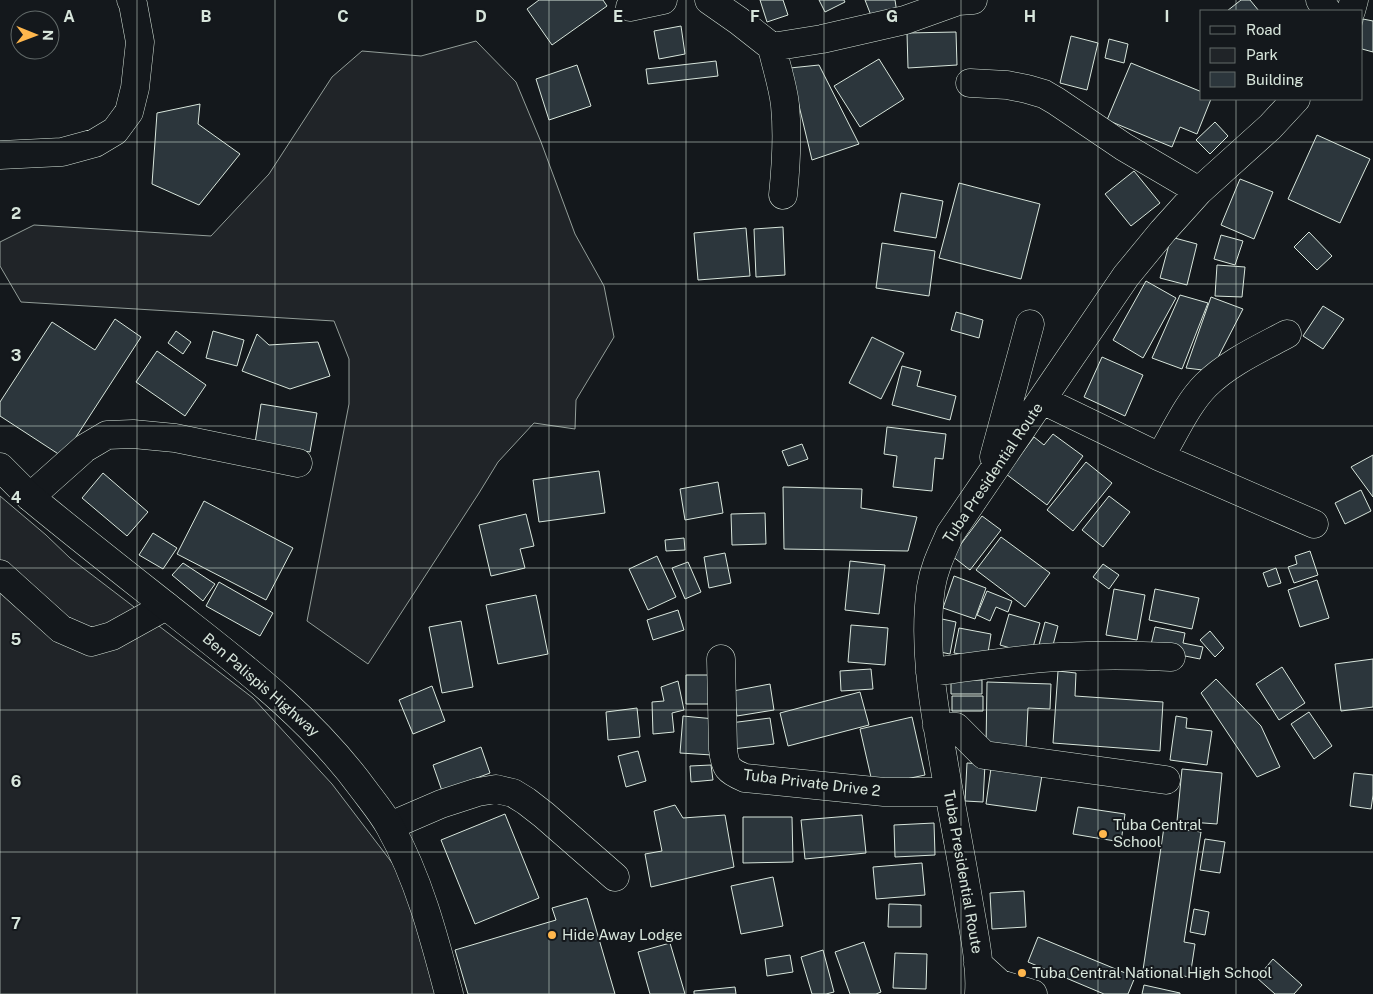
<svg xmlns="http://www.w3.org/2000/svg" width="1373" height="994" font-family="'Public Sans',sans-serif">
<rect width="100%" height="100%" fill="#14181c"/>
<path fill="#202428" stroke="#939e99" d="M476 41 516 82 541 142 575 234 604 286 614 337 576 400 575 429 534 423 498 462 479 493 368 664 307 621 349 404V359L334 321 21 302 0 266V242L34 225 211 236 269 174 332 77 362 51 421 56Z
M0 496 46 535 70 558 253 698 332 784 393 864 413 903 437 994H0Z"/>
<path fill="#2c363c" stroke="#d8e6dc" d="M539 0H603L607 6 552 45 527 9Z
M760 0H783L788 15 767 22Z
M819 0H844L845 2 825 12Z
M865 0H895L897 13 872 18Z
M1241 0H1250L1259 11H1227Z
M1363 19 1373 21V52L1362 49V26Z
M681 26 685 54 659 59 654 31Z
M956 32 957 65 908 68 907 33Z
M1071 36 1098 43 1087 90 1060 83Z
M1109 39 1128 44 1124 63 1105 58Z
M879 59 904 99 860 127 834 86Z
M716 61 718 76 648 84 646 69Z
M1131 63 1202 92V99H1211L1197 134 1180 127 1172 147 1107 120Z
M577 65 591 106 549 120 536 79Z
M819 65 859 144 812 160 790 68Z
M200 104 198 124 240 154 199 205 152 184 157 113Z
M1215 122 1228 136 1210 154 1196 140Z
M1317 135 1370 159 1340 223 1288 199Z
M1134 171 1160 203 1131 226 1105 194Z
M1240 179 1273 192 1254 239 1221 225Z
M959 183 1040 204 1021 279 939 258Z
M901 193 943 201 936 238 894 231Z
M783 227 785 275 756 277 754 229Z
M746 228 750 276 698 280 694 233Z
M1309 232 1332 256 1317 270 1294 247Z
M1221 235 1243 241 1235 265 1214 259Z
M1171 237 1197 244 1187 285 1160 278Z
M882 243 935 251 929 296 876 288Z
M1217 265 1245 267 1242 297 1215 296Z
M1146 281 1176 298 1143 358 1113 340Z
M1180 295 1208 303 1182 369 1152 358Z
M1211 297 1243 309 1211 371 1186 368Z
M1323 306 1344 319 1323 349 1303 336Z
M956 312 983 320 979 338 951 330Z
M115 319 141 337 63 457 0 416V402L52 322 95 350Z
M176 331 191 342 183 354 168 343Z
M213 331 244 340 237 366 206 358Z
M257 334 269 345 318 342 330 376 290 389 242 371Z
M872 337 904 353 881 399 849 383Z
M157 351 206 385 185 416 136 382Z
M1102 357 1143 375 1125 416 1084 397Z
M902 366 921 371 917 386 956 396 950 420 892 405Z
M261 404 317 413 310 452 255 443Z
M887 427 946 434 943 459 935 458 932 491 893 487 897 456 884 454Z
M1053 434 1083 456 1047 505 1006 474 1034 437 1044 445Z
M802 444 808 459 788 466 782 451Z
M1373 455V497L1351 467Z
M1086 462 1112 483 1073 531 1047 510Z
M599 471 605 513 539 522 533 480Z
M103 473 148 512 127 536 82 498Z
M718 482 723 513 685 520 680 489Z
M783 487 862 489 861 508 917 517 908 551 784 549Z
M1361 490 1371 511 1345 524 1335 503Z
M1109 496 1130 512 1103 547 1082 530Z
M204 501 293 548 266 600 177 554Z
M765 513 766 544 732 545 731 514Z
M526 514 534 546 520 549 525 568 491 576 479 525Z
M982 516 1001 530 970 570 952 556Z
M153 533 177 548 163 569 139 555Z
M1001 537 1050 573 1025 607 976 570Z
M684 538 685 550 666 551 665 540Z
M1310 551 1318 575 1294 583 1288 567 1297 564 1295 556Z
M725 553 731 583 709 588 704 557Z
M657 556 676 597 648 610 629 569Z
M850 561 885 565 879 614 845 610Z
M688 562 701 592 685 599 672 568Z
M183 563 215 584 203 601 172 575Z
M1103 564 1119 575 1109 589 1093 577Z
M1276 568 1281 583 1268 587 1263 573Z
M954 576 986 588 975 619 943 608Z
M1317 580 1329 618 1300 627 1288 590Z
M219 582 273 613 260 636 206 606Z
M1114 589 1145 595 1137 640 1106 635Z
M1155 589 1199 598 1192 629 1149 620Z
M987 591 1012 601 1008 612 996 607 990 621 977 615Z
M536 595 548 654 498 664 486 605Z
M678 610 684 630 653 640 647 620Z
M1009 614 1040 623 1031 654 1000 645Z
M942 619 956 622 950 654 935 651Z
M461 621 473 687 442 693 429 627Z
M1045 622 1058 626 1052 649 1039 645Z
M851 625 888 628 885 665 848 662Z
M1155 627 1185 633 1183 643 1203 647 1200 659 1150 649Z
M959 628 991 634 987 659 954 653Z
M1210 631 1224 648 1215 657 1200 640Z
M1373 659V707L1341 711 1335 664Z
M1282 667 1305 703 1279 720 1256 684Z
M871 669 873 689 841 691 840 671Z
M1058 671 1076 673 1075 696 1163 702 1160 751 1053 743Z
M686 675H712V704H686Z
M1216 679 1261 726 1280 767 1257 777 1201 693Z
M951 680H982V694H951Z
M678 681 684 710 672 713 674 732 653 734 652 702 664 701 661 687Z
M987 682 1051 684 1050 709 1028 708 1026 749 986 748Z
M770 684 774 710 737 716 733 691Z
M432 686 445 721 413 734 399 700Z
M860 692 869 725 788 746 780 713Z
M952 696H983V711H952Z
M637 708 640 737 608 740 606 712Z
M1309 712 1332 746 1314 759 1291 724Z
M683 716 715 719 712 755 680 753Z
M1176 716 1187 718 1186 728 1212 731 1207 765 1170 760Z
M912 717 925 775 873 786 860 729Z
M770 718 774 744 733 749 730 723Z
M481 747 490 773 442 791 433 765Z
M638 751 646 781 626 787 618 756Z
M992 761 1043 769 1036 811 986 804Z
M967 763 985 764 983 802 965 801Z
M711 765 713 780 691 782 690 766Z
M1182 769 1222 773 1217 824 1177 821Z
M1354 773 1373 775V795L1371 809 1350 806Z
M675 805 683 818 725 815 734 867 651 887 645 854 662 851 654 811Z
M1078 807 1125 814 1121 842 1073 834Z
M505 814 539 898 475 924 441 840Z
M862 815 866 853 805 859 801 820Z
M743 817H792L793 862 743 863Z
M934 823 935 855 895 857 894 825Z
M1164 827 1201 832 1184 942 1195 944 1190 977 1143 970Z
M1205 839 1225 842 1220 873 1200 870Z
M922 863 925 895 876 899 873 867Z
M773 877 783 926 741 934 731 886Z
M1024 891 1026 927 992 929 990 893Z
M587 898 615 994H468L455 950 556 920 552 908Z
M889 904 921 905V927H888Z
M1194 909 1209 912 1205 935 1190 932Z
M1038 937 1135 977 1128 994H1104L1028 962Z
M864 942 881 992 876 994H850L835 952Z
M670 943 685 994H650L638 952Z
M823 950 834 992 826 994H812L801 957Z
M895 953 927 954 926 989 893 988Z
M790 955 793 972 767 976 765 959Z
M1273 959 1302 985 1294 994H1275L1257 978Z
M1144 985 1180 993V994H1142Z
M735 987 736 994H694V991Z"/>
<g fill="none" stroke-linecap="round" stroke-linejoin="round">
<defs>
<path id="minor" d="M709 0 739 21 772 47 822 39 905 20 958 1 973 0
M1320 0 1327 11
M630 7 663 0
M1351 11 1354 0
M772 47C776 66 783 86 785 105 788 135 786 166 783 195
M970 83 1007 85 1027 89 1044 94 1056 101 1124 147 1199 191
M0 155 62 152 95 143 115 131 129 112 135 88 140 42 133 4 131 0
M1042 400 1160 457 1314 524
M994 457 1030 324
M1160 457C1174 434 1187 404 1206 385 1228 363 1259 349 1287 334
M30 497 85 448 107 435 133 434 175 438 298 463
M0 574 61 629 91 642 112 636 166 606
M721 659 723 749C725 768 728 771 745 778L884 792H949
M930 672C973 667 1016 659 1059 657 1096 655 1134 655 1171 657
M937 726 956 727 984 755 1166 780
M390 826 441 804 478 792 496 789 513 793 526 801 544 815 615 877
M978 964 1000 984 1033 994
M979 994C981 964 974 933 969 904 961 855 951 806 943 758 933 702 923 644 931 587 934 568 942 552 950 534L1126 276 1163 231 1199 191 1270 127 1296 99"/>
<path id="major" d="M0 467 30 497C82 540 136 582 189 624 253 674 316 724 364 790 373 802 383 814 390 827 419 879 434 937 449 994"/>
</defs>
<use href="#minor" stroke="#d8e6dc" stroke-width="29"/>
<use href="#major" stroke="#d8e6dc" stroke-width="29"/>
<use href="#minor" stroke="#14181c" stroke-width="28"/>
<use href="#major" stroke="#14181c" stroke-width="28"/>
</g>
<path fill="none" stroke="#d8e6dc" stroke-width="1" stroke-opacity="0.55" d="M137 0V994M275 0V994M412 0V994M549 0V994M686 0V994M824 0V994M961 0V994M1098 0V994M1236 0V11M1236 99V994M0 142H1373M0 284H1373M0 426H1373M0 568H1373M0 710H1373M0 852H1373"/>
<g fill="#ffb74d" stroke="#14181c" stroke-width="2">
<circle cx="1103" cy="834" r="5"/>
<circle cx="552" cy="935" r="5"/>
<circle cx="1022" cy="973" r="5"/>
</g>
<g text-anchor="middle" stroke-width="4" stroke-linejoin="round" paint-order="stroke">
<g font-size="15" fill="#d8e6dc" stroke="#14181c">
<text transform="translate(993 473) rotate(-56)" y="5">Tuba Presidential Route</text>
<text transform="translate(261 685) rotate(41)" y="5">Ben Palispis Highway</text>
<text transform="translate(812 783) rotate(7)" y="5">Tuba Private Drive 2</text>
<text transform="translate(963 872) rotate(80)" y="5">Tuba Presidential Route</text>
</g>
<g font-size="15" fill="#d8e6dc" stroke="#14181c" text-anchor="start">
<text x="1113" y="830">Tuba Central<tspan x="1113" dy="17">School</tspan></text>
<text x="562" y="940">Hide Away Lodge</text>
<text x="1032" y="978">Tuba Central National High School</text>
</g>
</g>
<g font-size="16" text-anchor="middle" font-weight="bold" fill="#d8e6dc" stroke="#14181c" stroke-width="4" stroke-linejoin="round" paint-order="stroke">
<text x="69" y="22">A</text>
<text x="206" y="22">B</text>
<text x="343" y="22">C</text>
<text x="481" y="22">D</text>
<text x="618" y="22">E</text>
<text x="755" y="22">F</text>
<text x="892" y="22">G</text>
<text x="1030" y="22">H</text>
<text x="1167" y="22">I</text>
<text x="16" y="219">2</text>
<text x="16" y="361">3</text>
<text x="16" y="503">4</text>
<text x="16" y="645">5</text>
<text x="16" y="787">6</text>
<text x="16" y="929">7</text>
</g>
<rect x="1200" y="10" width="162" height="90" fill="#14181c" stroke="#626a69"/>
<rect x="1210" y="26" width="25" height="8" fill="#14181c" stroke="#626a69"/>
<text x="1246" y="35" font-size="15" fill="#d8e6dc">Road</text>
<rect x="1210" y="48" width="25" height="15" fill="#202428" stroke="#626a69"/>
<text x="1246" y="60" font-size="15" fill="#d8e6dc">Park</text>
<rect x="1210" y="72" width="25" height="15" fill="#2c363c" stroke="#626a69"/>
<text x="1246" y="85" font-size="15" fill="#d8e6dc">Building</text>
<g transform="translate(35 35) rotate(91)"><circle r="24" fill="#14181c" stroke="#626a69"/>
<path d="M0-4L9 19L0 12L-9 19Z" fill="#ffb74d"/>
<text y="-8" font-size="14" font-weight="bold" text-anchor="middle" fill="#d8e6dc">N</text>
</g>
</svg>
